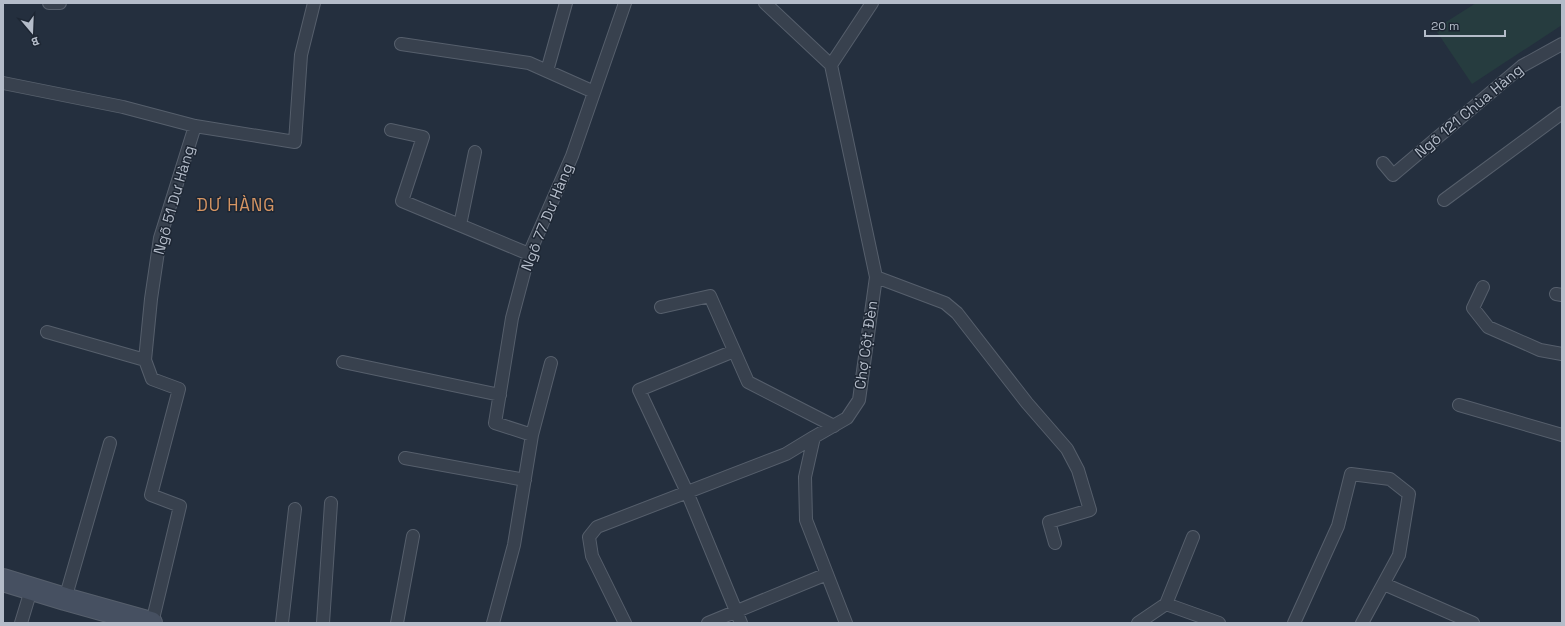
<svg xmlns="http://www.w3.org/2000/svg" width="1565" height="626" font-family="'Space Grotesk',sans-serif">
<rect width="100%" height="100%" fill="#242f3e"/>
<path fill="#263c3f" d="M1476 3H1559L1562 8V25L1472 84 1435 29Z"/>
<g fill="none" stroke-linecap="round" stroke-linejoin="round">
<defs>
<path id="lane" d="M49 3H60
M765 3 831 65 876 277 859 400 847 418 814 437 805 477 806 520 846 623
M401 44 529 63 594 92
M831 65 872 3
M547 71 566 3
M3 83 123 107 195 126 295 142 301 55 314 3
M391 130 423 137 402 201 529 254
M1383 163 1393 175 1522 66 1562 44
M1444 200 1562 113
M460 225 475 152
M876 277 945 303 957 313 1027 403 1067 449 1078 470 1090 510 1049 522 1055 543
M1483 287 1473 308 1488 327 1540 350 1562 354
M1556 294 1562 295
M661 307 710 296 748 382 834 426
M47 332 145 360
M734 351 639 390 687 492 741 623
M343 362 500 395
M1459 405 1562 435
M532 435 495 423 512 318 529 254 572 156 625 3
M405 458 525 480
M1384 584 1473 623
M65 599 110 443
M1166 604 1219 623
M21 623 31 590
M152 623 180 506 151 495 179 389 152 379 145 360 151 299 160 238 195 126
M282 623 295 509
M323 623 331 503
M397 623 413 536
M493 623 514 545 532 435 551 363
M625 623 592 556 589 537 597 527 786 454 814 437
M708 623 827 574
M1138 623 1166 604 1193 537
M1294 623 1338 526 1351 474 1390 479 1409 494 1399 555 1362 623"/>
<path id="secondary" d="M3 580 65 599 151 623"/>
</defs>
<use href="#lane" stroke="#565f6c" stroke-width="14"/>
<use href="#secondary" stroke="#565f6c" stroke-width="24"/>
<use href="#lane" stroke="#38414e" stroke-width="12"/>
<use href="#secondary" stroke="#465061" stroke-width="22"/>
</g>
<g text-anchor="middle" stroke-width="3" stroke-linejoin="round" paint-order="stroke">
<g font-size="15" fill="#b4bcc9" stroke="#1d2633">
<text transform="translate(1469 111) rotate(-40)" y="5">Ngõ 121 Chùa Hàng</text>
<text transform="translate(174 200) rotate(-74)" y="5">Ngõ 51 Dư Hàng</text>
<text transform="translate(547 217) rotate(-68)" y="5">Ngõ 77 Dư Hàng</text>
<text transform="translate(866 345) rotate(-82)" y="5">Chợ Cột Đèn</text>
</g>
<g font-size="17" letter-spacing="1" fill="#d59563" stroke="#1d2633">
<text x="236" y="211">DƯ HÀNG</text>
</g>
</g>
<rect width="1565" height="626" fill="none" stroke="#b4bcc9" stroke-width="8"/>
<g transform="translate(32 32) rotate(161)" stroke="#1d2633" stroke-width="3" paint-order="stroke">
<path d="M0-3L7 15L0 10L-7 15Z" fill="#b4bcc9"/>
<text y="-6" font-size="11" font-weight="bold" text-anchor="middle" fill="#b4bcc9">B</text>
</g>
<path d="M1425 30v6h80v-6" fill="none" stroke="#b4bcc9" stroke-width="2"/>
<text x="1431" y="30" font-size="12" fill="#b4bcc9" stroke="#1d2633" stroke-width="3" paint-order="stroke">20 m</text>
</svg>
